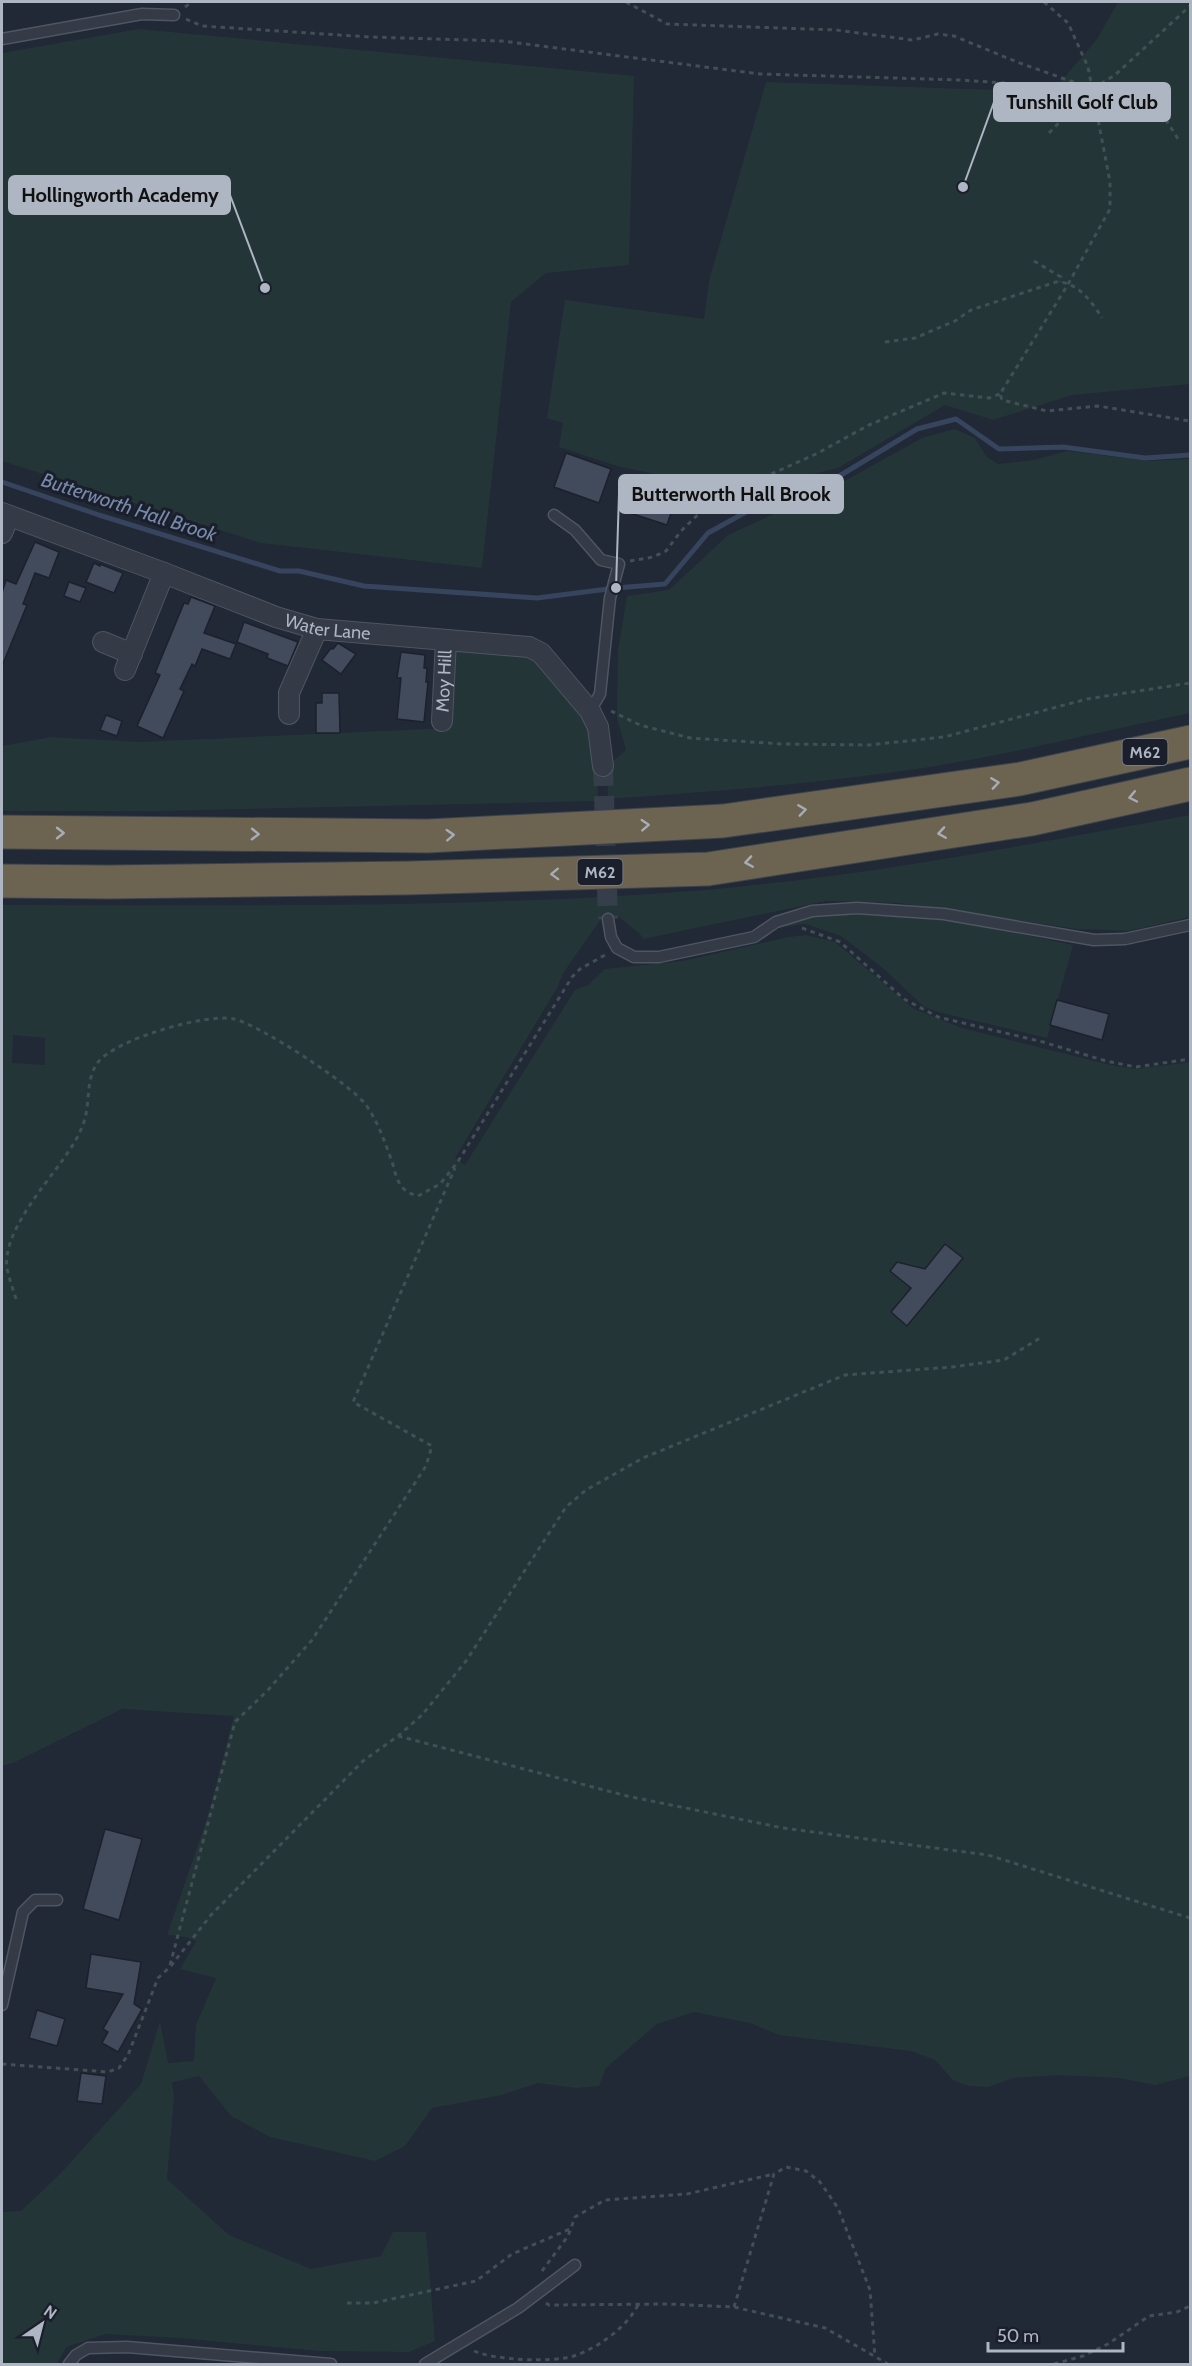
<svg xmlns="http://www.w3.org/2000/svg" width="1192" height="2366" font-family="Cabin,sans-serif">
<rect width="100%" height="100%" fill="#212836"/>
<path fill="#243538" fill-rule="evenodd" d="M1118 2H1190V384L1072 395 993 420 945 405 838 468 719 497 680 486 681 480 617 466 559 447 563 423 547 418 565 300 704 319 709 281 766 82 1052 92 1097 39Z
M139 29 634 76 629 265 546 273 511 302 482 568 261 543 2 461V53Z
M955 429 975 438 986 456 998 464 1034 460 1067 451 1147 461 1190 459V713C1093 733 994 759 895 772 800 785 704 792 608 799L607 766 626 750 617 718 618 650 627 596 669 590 728 535 843 482 922 438Z
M457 649 527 652 591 723 597 767 598 801 158 811H2V746L51 737 140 742 451 728C452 708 446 665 457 649Z
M1190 815V917L1129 931 1077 929 899 903 826 901 643 939 640 934 619 917 603 916 564 972 557 988 455 1158 465 1165 575 990 588 985 605 969 683 961 788 937 806 935 835 942 914 1009 962 1028 1115 1066 1136 1069 1190 1062V2076L1155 2085 1119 2078 1059 2075 1013 2078 988 2087 969 2086 953 2080 935 2060 911 2051 779 2035 750 2023 694 2012 657 2024 606 2068 599 2086 576 2088 538 2083 502 2095 432 2108 405 2146 375 2161 270 2137 231 2116 199 2076 174 2082 172 2083 174 2097 167 2179 229 2235 311 2269 381 2256 393 2232H426L435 2341 409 2352 319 2351 179 2338 106 2334 66 2347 57 2364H2V2212L21 2211 61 2173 141 2084 160 2021 168 2063 194 2061 196 2025 216 1978 180 1969 196 1941 186 1937 167 1935 208 1816 234 1716 122 1709 13 1763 2 1766V905C236 905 470 909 704 890 868 876 1029 844 1190 815ZM13 1035 45 1038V1065L12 1063Z
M862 913 956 920 1073 945 1047 1038 942 1013 924 1007 884 969 841 936 805 924 778 928 812 916Z"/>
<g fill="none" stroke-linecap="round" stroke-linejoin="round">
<path stroke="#36445e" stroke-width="5" d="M2 482 99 515 280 571H299L364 586 537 598 616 588 665 584 708 533 766 501 836 478 917 429 956 419 999 449 1063 447 1145 458 1190 455"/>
</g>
<path fill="#424b5b" stroke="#1c212d" stroke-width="1.5" d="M566 453 611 469 599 503 554 487Z
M635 488 675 501 667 525 627 512Z
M35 542 59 552 49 578 35 573 23 604 27 605 2 666V593L6 580 16 584Z
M94 563 100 566V564L123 573 114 593 86 582Z
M69 582 86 588 80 602 64 596Z
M191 597 215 606 204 633 236 644 230 659 202 649 195 666 192 664 180 689 184 691 163 738 137 726 160 675 155 673 184 603 188 604Z
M244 622 298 642 288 666 267 658 268 654 237 642Z
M338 643 356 654 341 674 322 660 331 648 333 649Z
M401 652 425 655 424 668H427L426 682H428L424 722 397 719 401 678H397Z
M322 693H339L340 733H316V703H322Z
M106 715 122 721 117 736 100 730Z
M1057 1000 1109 1014 1102 1040 1050 1025Z
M945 1244 963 1258 907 1326 891 1312 911 1288 890 1271 897 1262 925 1269Z
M105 1829 142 1839 119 1920 83 1909Z
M91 1954 141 1962 134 2004 142 2009 118 2052 102 2043 108 2032 103 2029 123 1994 86 1988Z
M37 2010 65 2019 57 2046 29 2038Z
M81 2073 106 2076 102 2104 77 2101Z"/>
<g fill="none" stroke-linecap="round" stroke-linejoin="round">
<path stroke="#363d4b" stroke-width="20" stroke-dasharray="20 10" stroke-linecap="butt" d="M603 766 608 919"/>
<defs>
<path id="service" d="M2 39 142 14 174 15
M554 515 575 530 601 560 619 564 610 598 600 694 590 711
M608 919 611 937 617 948 634 957H659L754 937 776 922 812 911 857 908 944 914 1094 940 1125 939 1190 925
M2 2005 23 1912 35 1900H57
M69 2364 76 2355 88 2348 127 2347 331 2364
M425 2364 518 2308 575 2265"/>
<g id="minor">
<path id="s1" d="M2 513 164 573 276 617 317 629 529 647 541 653 590 711 598 727 603 766"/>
<path d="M2 533 9 516"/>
<path d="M103 642 132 654"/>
<path d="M125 670 164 573"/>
<path d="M289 714V693L317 629"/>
<path id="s2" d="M442 721 446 640"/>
</g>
<path id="motorway" d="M2 832 428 836 723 821 1020 779 1190 742
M2 881 109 882 408 878 708 869 1032 819 1190 784"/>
</defs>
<use href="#service" stroke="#4f5561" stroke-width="13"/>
<use href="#minor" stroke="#4f5561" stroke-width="22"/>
<use href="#motorway" stroke="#3c424e" stroke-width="35"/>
<path stroke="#405054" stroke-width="3" stroke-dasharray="4.5 4.5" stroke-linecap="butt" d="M626 2 667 24 836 30 912 40 938 34 954 36 1017 62 1087 87
M1044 2 1068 23 1088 67 1110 182V209L1067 286 1000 394 1002 400 1047 411 1098 406 1190 421
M185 7 192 2
M186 19 202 26 370 37 502 41 760 74 960 80 1092 89
M1161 112 1180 142
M1049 133 1092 89 1115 75 1190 6
M1034 261 1061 277 1060 282
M885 342 915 338 955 321 971 310 1056 282C1077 281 1092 302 1102 318
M630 561 653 557 666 551 681 531 713 500 816 454 869 425 944 393 989 398 1000 394
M611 711 640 725 690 738 782 744 869 745 944 737 1087 699 1190 683
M802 928 840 942 904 999 938 1017 1043 1042 1106 1061 1136 1067 1190 1059
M16 1299C13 1289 9 1279 7 1268 2 1235 43 1187 62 1161 71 1148 81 1134 85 1118 90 1100 86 1076 99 1061 118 1039 205 1013 234 1019 258 1024 352 1085 366 1105 378 1122 384 1140 391 1159 394 1166 395 1177 400 1184 404 1191 411 1194 418 1196L440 1184 457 1163 572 977 580 969 605 955
M398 1736 627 1796 783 1828 988 1855 1190 1918
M170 1965 235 1722 268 1690 312 1640 426 1466 432 1446 353 1402 455 1168
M2 2064 108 2072 119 2068 128 2055 158 1978 170 1967 211 1915 363 1761 398 1736 422 1715 466 1661 566 1507 586 1490 643 1458 845 1375 952 1367 1004 1360 1040 1338
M542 2271 568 2236 575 2217 605 2200 687 2194 774 2174
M347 2303H373L476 2281 512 2254 570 2229
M546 2303 549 2305 668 2304 734 2307 825 2328 888 2364
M734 2307 774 2174 786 2167 806 2171 820 2182 838 2208 870 2290 875 2357
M474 2351C494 2360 552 2363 574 2356 598 2348 627 2327 638 2305
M1054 2364 1083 2356 1108 2344 1149 2316 1177 2312 1190 2306"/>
<use href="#service" stroke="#343a46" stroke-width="10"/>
<use href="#minor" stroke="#343a46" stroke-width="20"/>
<use href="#motorway" stroke="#6c6451" stroke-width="33"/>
</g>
<defs><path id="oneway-chevron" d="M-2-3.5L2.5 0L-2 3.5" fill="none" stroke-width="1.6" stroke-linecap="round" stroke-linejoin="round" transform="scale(1.5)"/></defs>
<g stroke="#a7adb8">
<use href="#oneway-chevron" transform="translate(995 783) rotate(-8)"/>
<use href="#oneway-chevron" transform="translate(1133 797) rotate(168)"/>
<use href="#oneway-chevron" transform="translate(802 810) rotate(-8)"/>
<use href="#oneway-chevron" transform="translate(645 825) rotate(-3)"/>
<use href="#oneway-chevron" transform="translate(60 833)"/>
<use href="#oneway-chevron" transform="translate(942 833) rotate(171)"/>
<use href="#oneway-chevron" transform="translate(255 834) rotate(1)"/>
<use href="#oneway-chevron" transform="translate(450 835) rotate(-3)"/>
<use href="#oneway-chevron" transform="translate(749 862) rotate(171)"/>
<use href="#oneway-chevron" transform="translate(555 874) rotate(178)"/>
</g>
<g text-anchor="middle" stroke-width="6" stroke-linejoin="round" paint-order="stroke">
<g fill="#1a1f2b" stroke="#828895" stroke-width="1.5">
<rect x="1122.5" y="739" width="45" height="26" rx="4.5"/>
<rect x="577.5" y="859" width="45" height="26" rx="4.5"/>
</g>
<g font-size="16" font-weight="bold" fill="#aeb5c3">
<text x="1145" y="758">M62</text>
<text x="600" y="878">M62</text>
</g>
<g font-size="18" fill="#aeb5c3" stroke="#1a1f2b">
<text dy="6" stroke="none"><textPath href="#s1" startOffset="346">Water Lane</textPath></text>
<text dy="6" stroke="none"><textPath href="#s2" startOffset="40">Moy Hill</textPath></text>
</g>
<g font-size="20" font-style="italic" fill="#7789aa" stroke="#1a1f2b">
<text transform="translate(129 507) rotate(18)" y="7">Butterworth Hall Brook</text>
</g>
</g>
<path fill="none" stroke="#aeb5c3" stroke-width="2" d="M963 187L994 102M265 288L230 195M616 588L619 494"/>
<g fill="#aeb5c3" stroke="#1a1f2b" stroke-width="2">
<circle cx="963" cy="187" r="6"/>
<circle cx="265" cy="288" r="6"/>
<circle cx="616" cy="588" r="6"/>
</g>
<g fill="#aeb5c3" stroke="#aeb5c3" stroke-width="2">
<rect x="994" y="83" width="176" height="38" rx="6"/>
<rect x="9" y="176" width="221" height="38" rx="6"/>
<rect x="619" y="475" width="224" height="38" rx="6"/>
</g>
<g font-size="20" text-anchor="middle" font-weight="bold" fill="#111">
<text x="1082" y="109">Tunshill Golf Club</text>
<text x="120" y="202">Hollingworth Academy</text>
<text x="731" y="501">Butterworth Hall Brook</text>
</g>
<rect width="1192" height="2366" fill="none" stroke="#aeb5c3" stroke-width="6"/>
<g transform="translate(42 2324) rotate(35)" stroke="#1a1f2b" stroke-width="4.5" paint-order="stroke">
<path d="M0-4.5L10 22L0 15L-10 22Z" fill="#aeb5c3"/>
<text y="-9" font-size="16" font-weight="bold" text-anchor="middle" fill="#aeb5c3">N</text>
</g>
<path d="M988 2342v9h135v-9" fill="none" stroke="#aeb5c3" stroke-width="3"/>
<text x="997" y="2342" font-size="18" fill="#aeb5c3" stroke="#1a1f2b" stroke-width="4.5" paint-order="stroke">50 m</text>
</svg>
